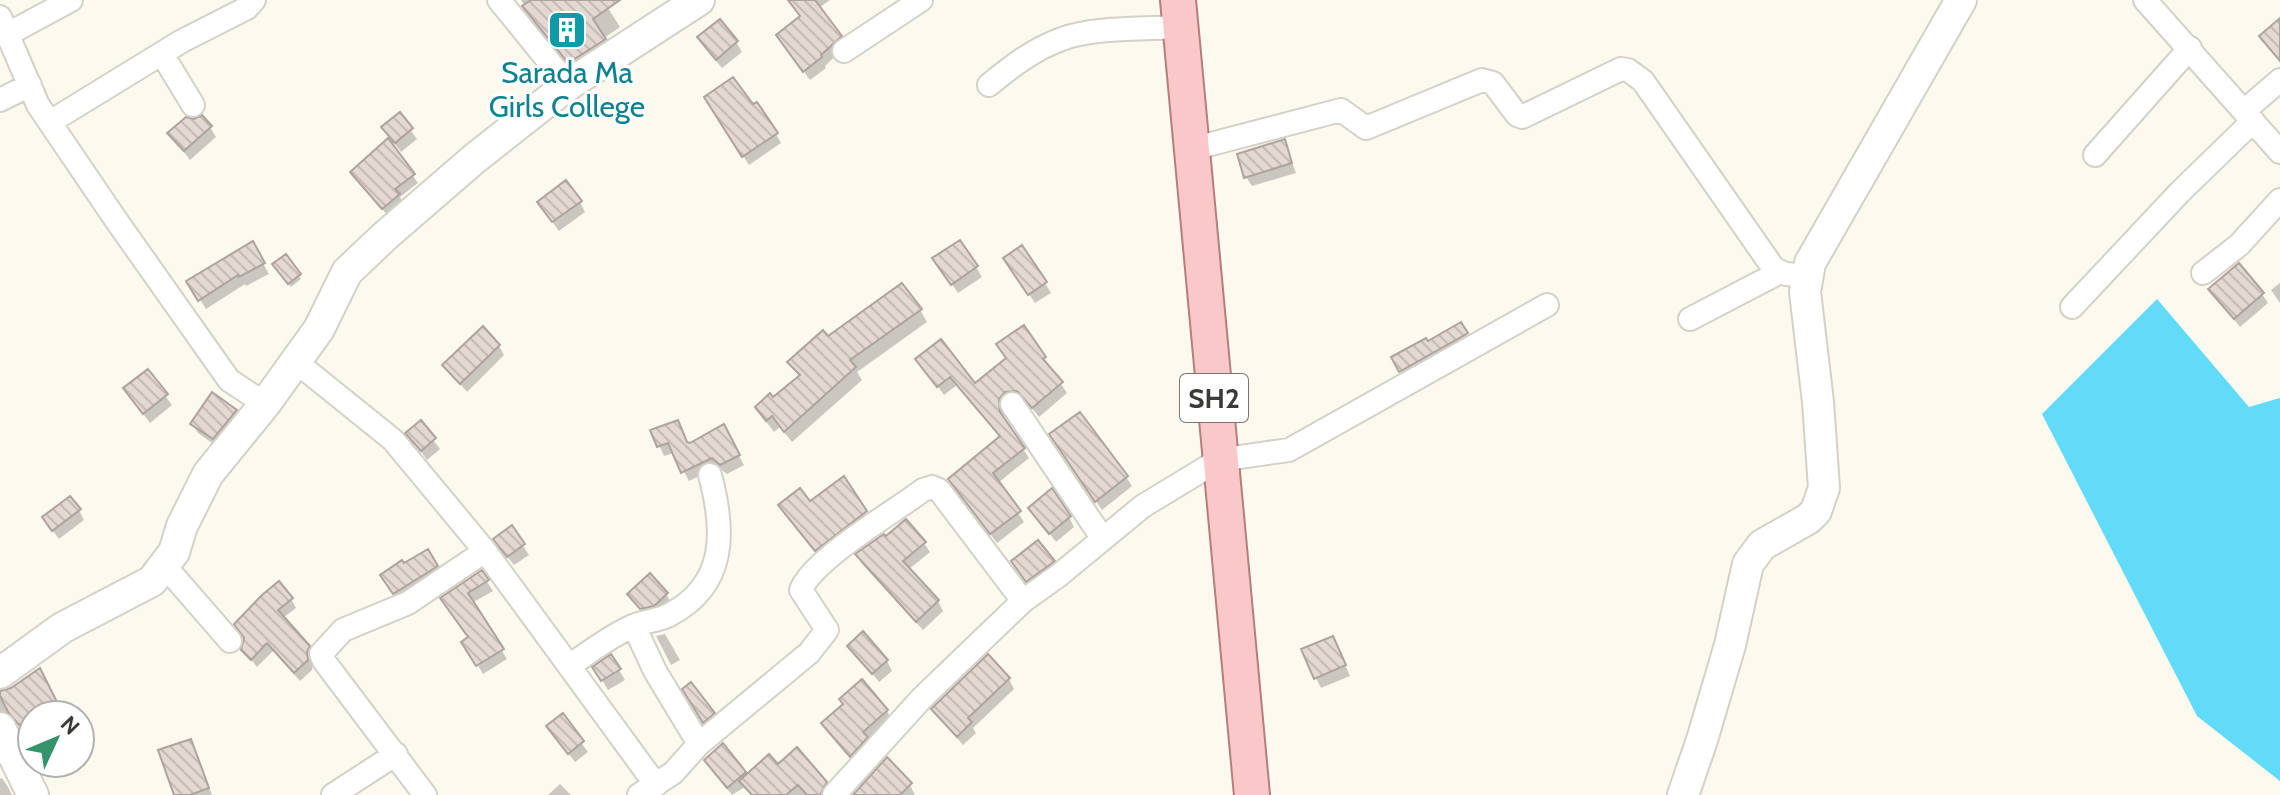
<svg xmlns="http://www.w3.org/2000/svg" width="2280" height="795" font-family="Cabin,sans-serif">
<defs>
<pattern id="building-back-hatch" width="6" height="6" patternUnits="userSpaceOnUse" patternTransform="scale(2)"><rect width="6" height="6" fill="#e4d8d3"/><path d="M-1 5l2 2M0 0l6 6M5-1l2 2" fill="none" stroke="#c4bab6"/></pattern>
</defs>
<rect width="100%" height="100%" fill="#fcf9ef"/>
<path fill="#61dbf8" d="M2157 299 2249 407 2280 398V781L2197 716 2042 414Z"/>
<path fill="#0003" d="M521 0H603L620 27 604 38 616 59 581 82 536 26Z
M789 0H830L819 8 846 46 825 66 826 68 810 80 784 45 802 17Z
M736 42 742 52 722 68 705 47Z
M712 107 776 134 781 143 749 165Z
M399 115 417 139 401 152 394 143 391 145 418 183 400 197 403 203 388 216 352 172 390 139 384 127Z
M210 127 216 137 190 160 170 134Z
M1284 142 1296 173 1252 186 1246 177Z
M580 202 585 212 559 231 545 212Z
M252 244 269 274 246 286 245 284 206 309 189 282Z
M976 267 982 277 958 293 941 268Z
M277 268 299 275 301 279 291 287Z
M1011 268 1045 283 1051 293 1035 303Z
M2280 283V303L2271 290Z
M2210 290 2262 294 2268 303 2240 327Z
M920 310 927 322 857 372 862 380 792 442 780 427 774 432 765 420 758 408 773 400 800 378 790 362 828 339Z
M1460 324 1472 344 1407 381 1394 358 1427 344Z
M499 346 504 355 467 392 445 366Z
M1044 358 1067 393 1039 417 1025 400 1010 401 1004 409 1005 422 1029 458 998 483 1024 522 997 543 950 480 1001 438 957 385 944 395 918 359 975 386Z
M147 371 172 405 150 423 131 398Z
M236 411 241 421 219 448 198 433 192 424Z
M678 422 688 444 723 427 744 465 727 474 718 467 689 481 674 453 664 456 653 431Z
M420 423 440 449 427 460 408 433Z
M1057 444 1126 477 1132 486 1102 510Z
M810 504 862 509 871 522 822 559 786 515Z
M1031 509 1069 517 1074 527 1056 542Z
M79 510 84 520 59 539 50 527Z
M511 528 529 555 514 565 501 549Z
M924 543 930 552 908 570 938 601 943 611 923 630 863 565 858 555Z
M427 551 442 576 400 603 388 585 403 566Z
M1053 562 1059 571 1033 590 1019 572Z
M481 573 493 591 472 603 507 659 483 674 464 642 470 638 448 608Z
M630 594H666L672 604 647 618Z
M264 596 291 599 296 608 283 618 314 656 312 670 300 681 273 651 257 667 243 649Z
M665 634 680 660 671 665 656 636Z
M850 646 887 661 892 671 879 682Z
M1338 648 1350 676 1321 688 1316 678Z
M611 657 625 680 608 690 595 668Z
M1009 679 1014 689 973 728 976 733 963 745 933 710Z
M46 683 62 715H32V734L27 736 18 725 8 722 0 724V692Z
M690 699 713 714 719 724 710 731Z
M887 711 892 721 856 765 823 724Z
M562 716 588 752 575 762 555 736Z
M190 741 196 751 212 795H176Z
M722 746 747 777 778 767 826 783 831 793 830 795H751L745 787 732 795 712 770Z
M2 778 8 787 12 795H0V779Z
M560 784 571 795H548Z
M910 785 915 795H856Z"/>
<path fill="url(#building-back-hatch)" stroke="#aea39f" stroke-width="2" d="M531 0H620L593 19 606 39 568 63 522 6Z
M788 0H815L842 36 821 55 822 57 803 72 776 35 800 16Z
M2280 18V61L2259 36Z
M720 19 738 41 716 60 697 37Z
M733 77 753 104 757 102 778 133 742 157 704 97Z
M400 112 413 128 395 143 381 127Z
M202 115 212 126 184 151 167 133 186 117 194 119Z
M388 138 415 174 395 189 400 194 382 209 350 172Z
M1285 139 1292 163 1244 178 1237 154Z
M566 180 582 201 552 222 537 202Z
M960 240 978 266 951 285 932 258Z
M253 241 265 263 239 277 238 275 198 301 186 281Z
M1022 245 1047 282 1028 295 1003 258Z
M286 254 301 274 288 284 272 264Z
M2239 263 2264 293 2234 319 2208 289Z
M902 283 922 309 850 360 856 367 784 432 772 416 766 421 755 407 770 393 773 397 800 375 787 362 823 330 828 336Z
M1461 322 1468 333 1399 372 1391 357 1426 338 1428 341Z
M1024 325 1046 357 1043 359 1063 382 1032 408 1017 391 1005 392 999 399 1000 412 1025 448 993 473 1021 511 990 534 948 479 1000 436 950 377 937 387 915 359 941 339 975 383 1006 358 996 344Z
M483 326 500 345 460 384 442 365Z
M148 369 168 394 143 414 123 388Z
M212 392 237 410 213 439 190 424Z
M1080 412 1128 476 1095 502 1049 434Z
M421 420 436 438 421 451 405 433Z
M678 420 687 442 690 443 724 424 740 455 720 465 712 458 681 473 668 443 657 447 650 430Z
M844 476 867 511 815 551 778 505 800 488 810 501Z
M1052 488 1071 516 1049 534 1028 508Z
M70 496 81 509 52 531 42 517Z
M906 519 926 542 903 561 939 600 916 622 855 554 884 534 886 536Z
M512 525 525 544 507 557 493 539Z
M1038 540 1055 561 1026 582 1011 561Z
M428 549 438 566 393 594 380 575 402 560 404 563Z
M482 570 489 580 468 593 504 649 476 666 461 642 468 637 440 598Z
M650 573 668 593 654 606 640 609 627 594Z
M279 581 293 598 278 610 310 646 307 652 308 660 294 673 267 643 251 660 241 650 244 638 234 624 262 595Z
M863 631 888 660 872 674 847 646Z
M1333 636 1346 665 1314 679 1301 649Z
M611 654 621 669 601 681 592 667Z
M988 654 1010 678 968 718 972 722 957 737 931 709Z
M40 668 57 702H64L38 715H32V718L19 725 8 712 0 696V691L11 688Z
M862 679 888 710 863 732 868 737 850 757 821 723 843 704 839 699Z
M691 682 715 713 703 723 682 689Z
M563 713 584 741 568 754 546 726Z
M191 739 209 788 190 795H174L158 750Z
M723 743 746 772 727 788 704 760Z
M797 747 827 782 820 795H807L798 785 786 795H752L739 781 769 754 778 764Z
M887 757 912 783 900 795H853Z"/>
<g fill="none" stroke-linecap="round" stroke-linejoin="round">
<defs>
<path id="street" d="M499 0 568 85
M2145 0 2280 152
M0 17 38 105 116 220 229 380 265 404
M8 34 71 0
M844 51 921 0
M162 54 193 105
M989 85C1012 66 1034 49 1062 39 1092 27 1147 29 1180 27
M0 100 30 85
M2244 111 2280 80
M50 122 182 41 247 8 254 0
M1192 149 1341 110 1366 128 1482 80 1493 83 1517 115 1522 117 1621 69 1628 70 1643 81 1774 269 1786 274 1807 276
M2095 155 2190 48
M2203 273 2239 245 2280 200
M2072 307 2180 192 2253 121
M1690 319 1780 272
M295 361 393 440 485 551
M1012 404 1103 539
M164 565 230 641
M634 626 655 671 699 744
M569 666C590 652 610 636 633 626 644 621 658 621 669 615 727 585 725 531 710 475
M333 795 396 754
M425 795 324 661 321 654 343 630 408 603 485 551 656 785
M639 795 673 773 699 744 809 653 827 630 801 590C813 559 894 512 923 490L932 487 939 490 1023 601
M834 795 922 698 1023 601 1058 576 1143 506 1219 460 1289 450 1547 305"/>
<path id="secondary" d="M0 673 62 628 152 581 174 552 182 526 208 474 265 404 319 329 347 272 385 236 474 159 568 85 699 0
M0 728 33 795
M1683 795 1702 740 1730 645 1748 564 1762 545 1808 519 1816 511 1824 488 1818 402 1805 292 1810 263 1961 0"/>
<path id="primary" d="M1178 0 1252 795"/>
</defs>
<use href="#street" stroke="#d4d1c7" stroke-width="26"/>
<use href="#secondary" stroke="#d4d1c7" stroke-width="34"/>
<use href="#primary" stroke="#b57e7e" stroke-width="38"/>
<use href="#street" stroke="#fff" stroke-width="22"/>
<use href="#secondary" stroke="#fff" stroke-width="30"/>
<use href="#primary" stroke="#fac8c8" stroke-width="34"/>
</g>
<defs>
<symbol id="building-square" viewBox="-11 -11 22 22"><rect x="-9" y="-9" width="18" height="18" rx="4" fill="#0f9aa8" stroke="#fff"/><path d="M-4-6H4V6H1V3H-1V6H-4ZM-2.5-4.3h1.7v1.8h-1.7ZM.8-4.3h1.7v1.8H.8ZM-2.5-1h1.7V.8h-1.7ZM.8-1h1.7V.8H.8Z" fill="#fff"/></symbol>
</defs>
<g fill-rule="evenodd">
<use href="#building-square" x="545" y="8" width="44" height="44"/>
</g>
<g text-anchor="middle" stroke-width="6" stroke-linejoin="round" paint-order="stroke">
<rect fill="#fff" stroke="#767572" stroke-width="2" x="1180" y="374" width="68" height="48" rx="6"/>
<g font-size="28" font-weight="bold" fill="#3b3a36">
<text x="1214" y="408">SH2</text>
</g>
<g font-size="30" fill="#0d838f" stroke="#fff">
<text x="567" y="83">Sarada Ma<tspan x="567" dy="34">Girls College</tspan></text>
</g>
</g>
<g transform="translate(56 739) rotate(46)"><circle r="38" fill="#ffffff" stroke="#b1b0af" stroke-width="2"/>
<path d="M0-6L14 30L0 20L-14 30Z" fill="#35936b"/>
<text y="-12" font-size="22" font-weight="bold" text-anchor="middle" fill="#3b3a36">N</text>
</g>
</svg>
